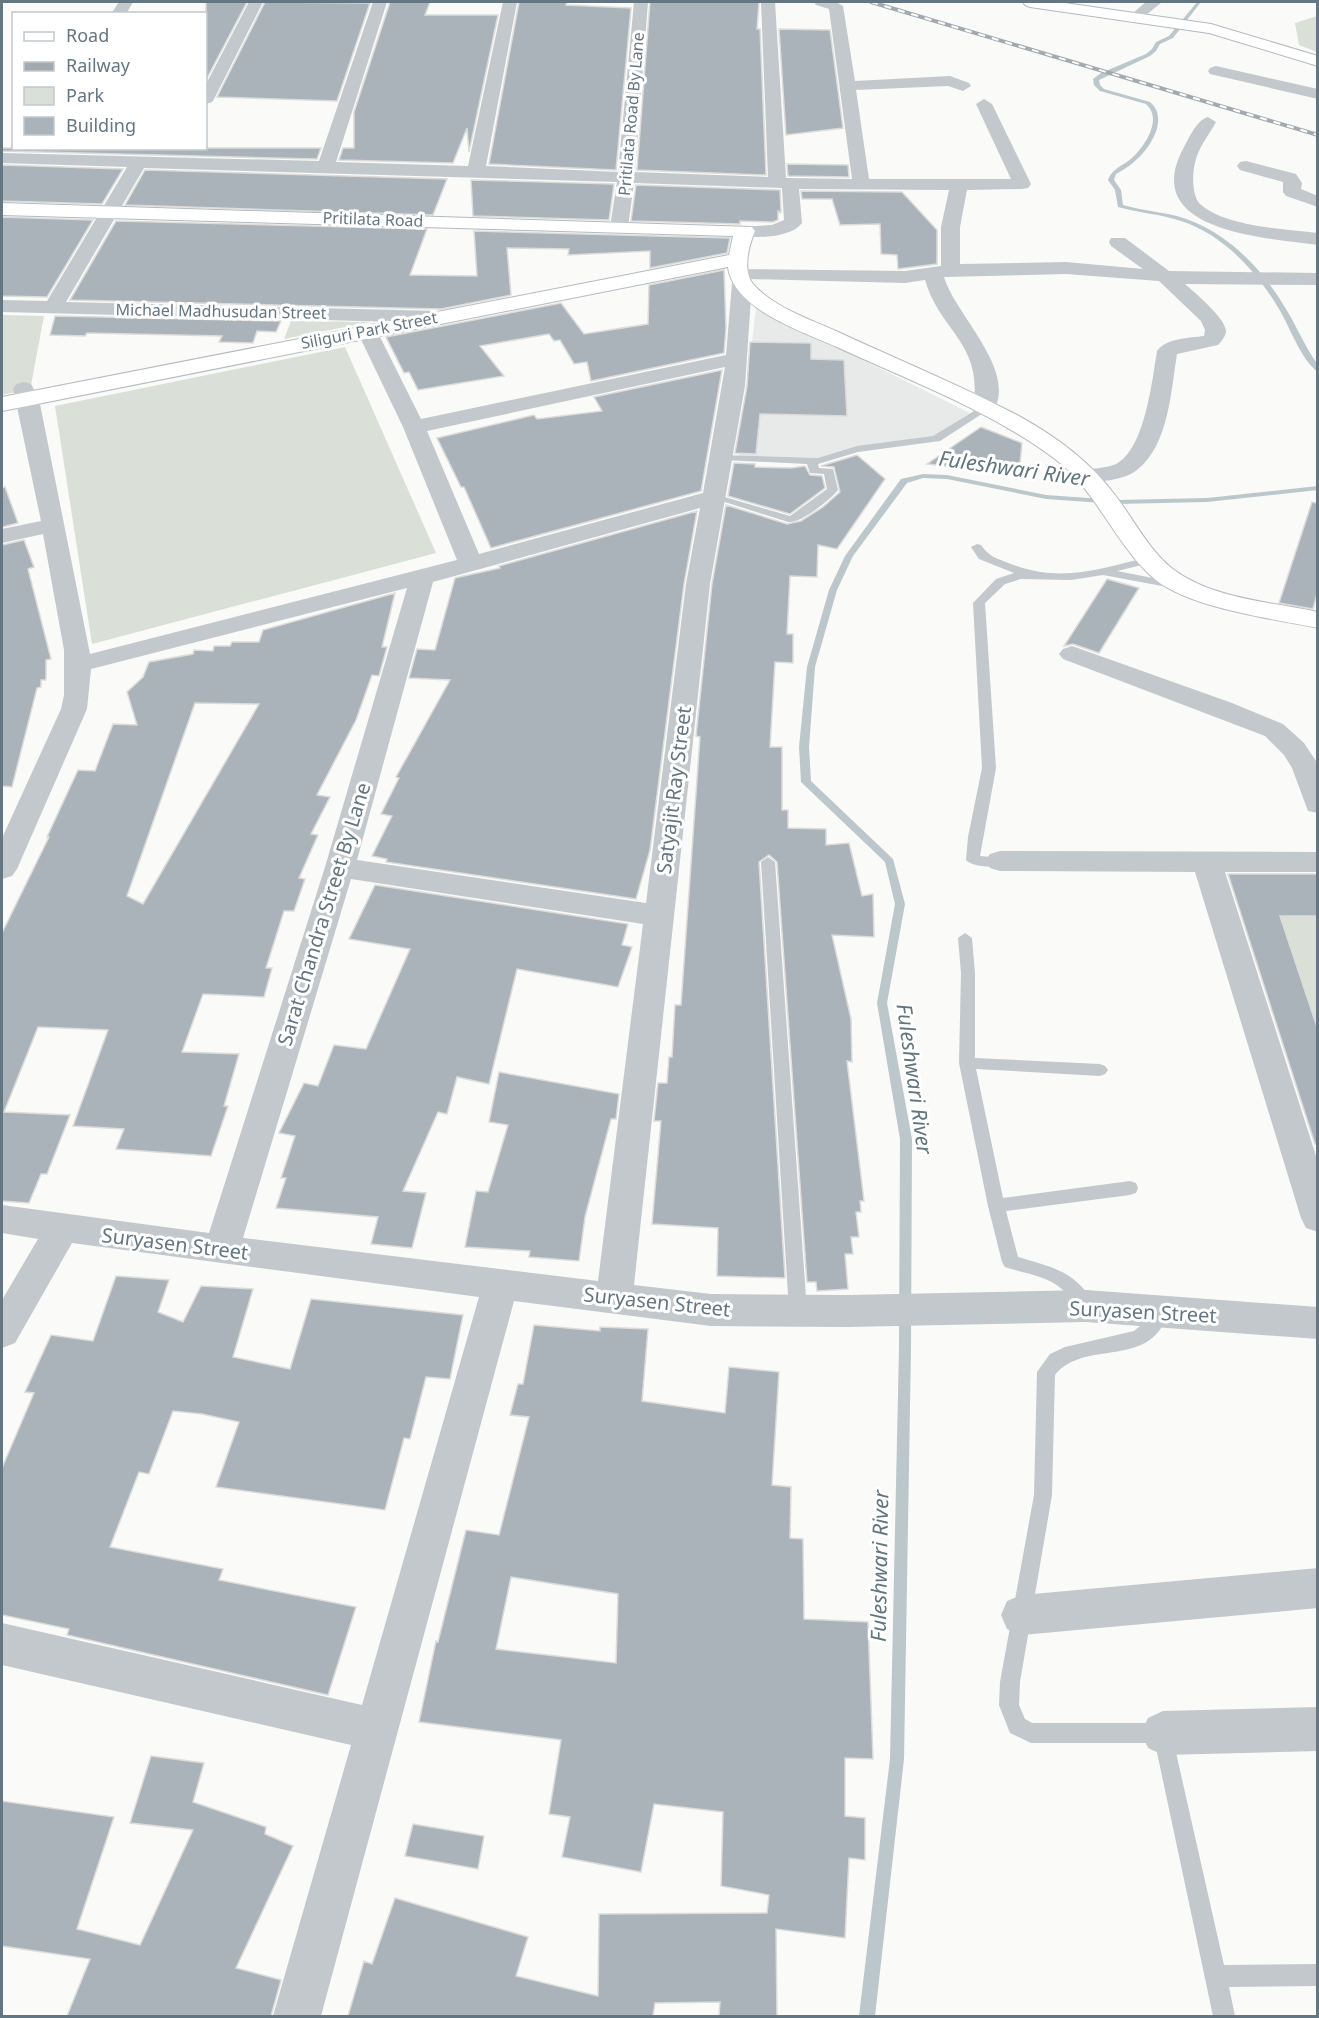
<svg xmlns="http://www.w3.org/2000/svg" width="1319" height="2018" font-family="'Noto Sans',sans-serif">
<rect width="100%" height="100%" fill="#fafaf8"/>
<path fill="#e8e9e9" d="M756 307 970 413 934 437 823 458 739 456Z"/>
<path fill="#dadfd7" d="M1317 16H1318L1317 52 1299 45 1295 23Z
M2 315 44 316 31 385 17 392 2 395Z
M291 321H296L371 322 284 339Z
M345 347 436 553 92 644 55 406Z
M1280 916H1317V1027Z"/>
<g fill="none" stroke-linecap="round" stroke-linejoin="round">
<path fill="#bbc7cb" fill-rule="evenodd" d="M1197 2H1201L1173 38 1160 44 1156 51 1150 56 1099 80 1100 85 1104 89 1150 102C1169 118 1151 147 1136 160 1130 166 1123 170 1116 174L1114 180 1121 190 1123 205C1146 212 1172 212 1194 222 1234 239 1264 272 1286 309 1297 327 1305 347 1318 365V372C1301 360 1290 327 1279 309 1257 272 1224 235 1181 221 1161 214 1139 213 1118 207L1115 190 1108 180C1112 168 1123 166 1132 158 1145 146 1163 119 1146 104L1100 91 1094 85 1093 79 1101 73 1146 54 1152 49 1156 42 1169 36Z
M923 474 947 475 1046 495 1117 500 1207 498 1318 486V490L1207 502 1117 504 1046 499 947 479 923 478 907 483 853 556 837 590 815 667 809 747 811 781 893 859 905 904 887 1003 912 1139 911 1348 904 1759 875 2016H859L890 1759 899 1348 900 1139 877 1003 895 904 885 862 801 782 799 747 807 667 829 590 845 556 901 479Z"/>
</g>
<path fill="#aab3b9" stroke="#dcdcda" stroke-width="1.5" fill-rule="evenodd" d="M206 2H247L206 80Z
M265 2 370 3 337 101 217 97Z
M390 2H430L425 15H498L469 152 467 128 453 163 339 160 343 148H354V112Z
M519 2H567L566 5 631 8 616 170 489 164Z
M650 2H759L757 29H760L766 175 637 170Z
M779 29 830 30 843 128 786 135Z
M2 148H321L317 159 2 151Z
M787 164 848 165 849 177 788 176Z
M2 165 123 169 102 204 2 201Z
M145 170 447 179 433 215 125 205Z
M471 180 614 184 609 220 473 216Z
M636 185 780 190 781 212 778 211V220L773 222 740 221V224L631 221Z
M801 191 902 192 937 230V264L898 269 897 255 881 254 880 224 840 225 832 199H802Z
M2 217 93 220 47 297 2 296Z
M116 221 427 229 410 275 477 276 474 231 730 238 727 253 650 268V251L568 255 569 249 507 248 511 295 441 309 70 300Z
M724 270 726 328 724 353 591 381 587 362 574 364 560 340 554 341 549 334 480 346 504 376 418 390 409 372 404 373 386 337 561 303 584 334 648 324 649 285Z
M55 316 281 321 276 332 257 331 253 343 219 342 222 336 87 333 85 336 50 335Z
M750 342 811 343V359L844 360 847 416 760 414 756 454 735 453 747 386Z
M722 370 701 491 491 548 464 487H461L437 438 534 415 537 419 602 411 594 397Z
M981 427 1022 443 1019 474 927 464Z
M857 455 885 479 837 549 818 545 817 577 790 576 787 634H793V663L775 662 770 747H782V810H788V828L826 829V845L849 843 862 896 873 894 874 937 832 935 851 1019 852 1062 847 1061 864 1201H860L861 1212H856L859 1237H851L853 1254H845L848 1289 817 1291 816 1282H807L777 862 769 855 759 862 785 1278 717 1276 718 1228 652 1224 661 1121H654L658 1083H667L669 1057H672L675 1005H681L700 737 696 736 712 584 726 505 787 524 801 521 823 507 840 492 834 467 821 466Z
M734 463 755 464V467L791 468 805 466 810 475 822 476 825 488 790 514 728 496Z
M5 487 18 523 2 527V488Z
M1312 502 1317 503V594L1313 609 1279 603Z
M697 511 684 584 650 850 636 899 386 862 387 859 372 856 392 816 381 814 399 778 396 777 450 680 409 678 417 649 435 650 455 578 500 568 499 566Z
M24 540 34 567 28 569 51 659 46 660V680H41V687L37 688 12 787 2 786V545Z
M1107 579 1139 588 1099 653 1073 644 1064 646Z
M395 593 382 647H387L379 676 372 675 356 720 317 795 330 797 311 834 318 835 299 878 305 879 294 911H284L266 968H272L264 997 203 994 182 1052 239 1054 224 1106H228L211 1156 116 1149 124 1129 73 1126 108 1030 38 1027 4 1112 70 1115 47 1174H41L29 1203 2 1201V933L49 837H47L78 770 95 771 113 724 137 725 127 692 143 677 149 662 193 654 194 650 213 651 214 646H230L232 642H259L263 630ZM195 703 259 704 143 904 127 896Z
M1228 874H1317V916H1280L1317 1027V1144H1315Z
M375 885 628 924 622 945 632 947 618 987 517 969 489 1084 457 1077 447 1114 438 1112 403 1191 426 1193 412 1248 371 1244 378 1217 276 1208 286 1178H281L295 1136 279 1133 304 1083 318 1086 334 1045 366 1049 410 949 349 939Z
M499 1072 619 1094 616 1119H611L585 1217 579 1261 529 1257 530 1251 465 1247 476 1191 488 1192 508 1125 489 1122Z
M116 1276 169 1280 158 1312 183 1322 201 1286 253 1289 233 1357 290 1369 311 1299 463 1315 450 1379 426 1377 410 1439 404 1438 385 1510 216 1487 239 1422 202 1414 173 1411 149 1474 139 1472 110 1547 223 1569 219 1580 356 1607 328 1695 67 1635 69 1629 2 1615V1468L34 1393 25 1392 51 1335 93 1341Z
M534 1325 600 1331V1327L648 1329 642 1401 725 1413 729 1367 779 1372 772 1485 791 1487 790 1538 803 1539 804 1619 868 1622 873 1759 845 1758V1816L865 1818V1860L849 1858 845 1938 776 1929 777 2016H719L720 2002 655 2003 653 2016H348L364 1961 372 1964 395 1898 528 1937 516 1976 598 1996 599 1914 767 1913 769 1895 721 1886 723 1812 654 1804 641 1872 562 1857 570 1817 549 1814 561 1740 419 1722 436 1641 438 1642 466 1530 499 1535 529 1417 510 1415 518 1384H523ZM511 1577 618 1594 616 1663 496 1649Z
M151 1756 204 1763 193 1802 266 1827 265 1834 293 1846 236 1968 281 1980 271 2016H67L90 1959 2 1946V1801L114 1817 77 1929 140 1945 193 1830 130 1823Z
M413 1824 484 1836 478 1869 405 1856Z"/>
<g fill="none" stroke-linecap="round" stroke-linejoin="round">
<defs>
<path id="secondary" d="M1023 2H1058L1211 24 1318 56V66L1209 33 1030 7 1025 5Z
M2 203 752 227 755 231C749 245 742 270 753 284 773 307 809 319 836 331 896 359 958 384 1017 415 1057 437 1091 462 1118 499 1135 522 1151 553 1174 570 1214 599 1271 602 1318 612V628C1271 618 1184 608 1150 575 1113 540 1096 490 1055 459 990 410 910 381 837 347 803 332 733 309 728 267L2 411V397L729 255 733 236 2 215Z"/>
</defs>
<use href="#secondary" stroke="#b3babf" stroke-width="2"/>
<path fill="#c3c8cc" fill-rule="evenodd" d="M984 405 988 406V410L940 441 858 452 818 464 819 468 833 469 838 490C830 500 800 524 788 522L709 497 714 494 790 516 827 489 824 474 810 473 807 464 723 460 718 457 719 455 818 458 857 446 933 436Z
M977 544 981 545C989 557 998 559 1011 564 1062 584 1100 568 1150 557L1156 560 1154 562 1117 571 1178 583 1184 586 1178 589 1103 575 1071 580 1021 579 1005 584 985 603 996 768 980 856 1005 858 1007 861C999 869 974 868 966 860L968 837 982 768 973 603 996 579 1014 573 979 559 971 547Z
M768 857 775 862 807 1311 804 1316 798 1318 792 1316 789 1311 761 862Z
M965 933 972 938 975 973V1058L1100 1064 1105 1066 1108 1070 1105 1074 1100 1076 976 1069 1003 1198 1130 1181 1136 1183 1138 1188 1136 1193 1130 1195 1006 1211 1018 1257C1051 1267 1077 1271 1094 1305L1091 1310C1076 1316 1072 1299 1063 1290 1049 1276 1023 1273 1005 1267L1002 1262 988 1206 959 1063 961 973 958 938Z
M1160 1304 1166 1306 1169 1311C1166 1318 1163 1327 1158 1332 1133 1363 1081 1343 1055 1375L1052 1495 1020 1682 1019 1705 1025 1719 1032 1723H1163L1170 1726 1224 1965 1318 1964V1986L1229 1987 1235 2016H1213L1155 1743H1031L1010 1733 999 1705 1000 1682 1034 1495 1037 1372 1050 1354 1065 1347 1134 1331 1146 1321 1154 1306Z"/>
<path fill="#c3c8cc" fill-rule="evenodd" d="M119 2H133L126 14H111Z
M249 2H263L214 99 212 102 206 104V84Z
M373 2H387L336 162 468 166 503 2H517L486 166 618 172 634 2H648L635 172 768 177 761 2H775L786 178 852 179 829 9 816 5 814 2H836L843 6 855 81 950 76 969 83 971 86 963 91 948 86 856 90 869 179H1011L976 104 984 99 992 104 1031 184 1028 188 1022 189 967 190 960 227V264L1066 262 1143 269 1111 246 1109 242 1111 238H1125L1169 271 1318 273V285L1185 284C1194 292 1227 319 1226 332 1225 337 1221 342 1218 345L1177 354C1171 390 1169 445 1137 470 1130 476 1120 478 1111 480 1100 482 1090 483 1079 481L1076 476 1079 471C1091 468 1105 469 1116 464 1145 449 1152 381 1157 351 1166 338 1189 338 1204 336L1205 330 1201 321 1159 281 1066 274 944 277C955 315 1020 372 992 413L984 414 976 413 973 408C984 343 940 332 925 280L905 283 749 279 752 283 745 386 710 584 634 1285 711 1294 847 1295 1086 1290 1318 1307V1339L1086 1322 847 1327 711 1326 514 1301 321 2016H273L351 1745 2 1665V1623L362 1705 479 1297 72 1243 15 1343 2 1348V1300L38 1239 2 1233V1205L209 1233 325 867 407 588 91 669 87 709 17 869 12 876 2 879V838L61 709 64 695V650L43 534 2 543V529L41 521 13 388 17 384 24 382 31 384 39 399 90 654 457 560 403 427 357 331 360 327H374L377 331 421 419 726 355 732 283 738 278 730 273 733 269 905 271 941 266V227L949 190 799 189 802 223C791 238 755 239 738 235L736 231 738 227 772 225 784 220 782 188 634 183 628 227 626 231H612L610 227 617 182 144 168 66 302 440 311 447 313 450 317 447 321 440 323 2 312V300L47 301 127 167 2 163V153L319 161ZM725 367 703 493 479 554 427 431ZM700 508 686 584 646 903 357 860 433 582ZM351 879 643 924 598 1281 243 1238Z
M1146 2H1162L1140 20H1130L1128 17Z
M1216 66 1318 89V99L1210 74 1208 71 1210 68Z
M1208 117 1216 122C1209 135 1198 148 1195 163 1192 174 1192 196 1200 204 1226 227 1285 229 1318 233V245C1270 238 1143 233 1181 153 1187 142 1196 120 1208 117Z
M1246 161 1296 174 1302 183 1301 189 1318 196V207L1286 196 1283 192V182L1240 170 1237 166 1240 162Z
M1072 646 1232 703 1283 724 1304 743 1318 764V813L1308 811 1292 768 1284 755 1265 736 1063 659 1059 654 1063 649Z
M1000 851 1318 852V872H1225L1318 1162V1232L1306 1228 1301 1218 1195 872 1000 871 990 868 985 861 990 854Z
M1318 1568V1608L1022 1635 1007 1629 1001 1615 1007 1601 1022 1595Z
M1318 1707V1751L1163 1755 1148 1748 1141 1733 1148 1718 1163 1711Z"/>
<use href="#secondary" fill="#fff" fill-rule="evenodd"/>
<defs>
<path id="rail" d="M871 2 1318 135"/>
</defs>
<use href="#rail" stroke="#a2aab0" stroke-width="4"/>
<use href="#rail" stroke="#fff" stroke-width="2" stroke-dasharray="7" stroke-linecap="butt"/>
</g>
<g text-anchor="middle" stroke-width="6" stroke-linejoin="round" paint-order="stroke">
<g font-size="16" fill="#657683" stroke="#fff">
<text transform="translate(631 114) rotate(-85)" y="6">Pritilata Road By Lane</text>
<text transform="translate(373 219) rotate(2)" y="6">Pritilata Road</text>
<text transform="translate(221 311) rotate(1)" y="6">Michael Madhusudan Street</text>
<text transform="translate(369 330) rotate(-11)" y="6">Siliguri Park Street</text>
</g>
<g font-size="20" fill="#657683" stroke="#fff">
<text transform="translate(674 790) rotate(-83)" y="7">Satyajit Ray Street</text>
<text transform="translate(324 914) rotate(-73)" y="7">Sarat Chandra Street By Lane</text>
<text transform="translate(175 1244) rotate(7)" y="7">Suryasen Street</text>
<text transform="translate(657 1302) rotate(6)" y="7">Suryasen Street</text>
<text transform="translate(1143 1312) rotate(3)" y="7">Suryasen Street</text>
</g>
<g font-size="21" font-style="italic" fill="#60757c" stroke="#fff">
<text transform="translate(1014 469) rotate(8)" y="7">Fuleshwari River</text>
<text transform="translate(914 1079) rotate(82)" y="7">Fuleshwari River</text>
<text transform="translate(880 1566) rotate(-89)" y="7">Fuleshwari River</text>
</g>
</g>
<rect width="1319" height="2018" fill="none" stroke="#657683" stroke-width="6"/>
<rect x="12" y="12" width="195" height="138" fill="#ffffff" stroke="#c1c8cd" stroke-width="1.5"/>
<rect x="24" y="32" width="30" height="9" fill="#ffffff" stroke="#c1c8cd" stroke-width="1.5"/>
<text x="66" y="42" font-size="18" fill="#657683">Road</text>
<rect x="24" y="62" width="30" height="9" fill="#a2aab0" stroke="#c1c8cd" stroke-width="1.5"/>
<text x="66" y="72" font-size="18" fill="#657683">Railway</text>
<rect x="24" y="87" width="30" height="18" fill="#dadfd7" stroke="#c1c8cd" stroke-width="1.5"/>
<text x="66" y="102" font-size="18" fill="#657683">Park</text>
<rect x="24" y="117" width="30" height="18" fill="#aab3b9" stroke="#c1c8cd" stroke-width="1.5"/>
<text x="66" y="132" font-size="18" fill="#657683">Building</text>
</svg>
